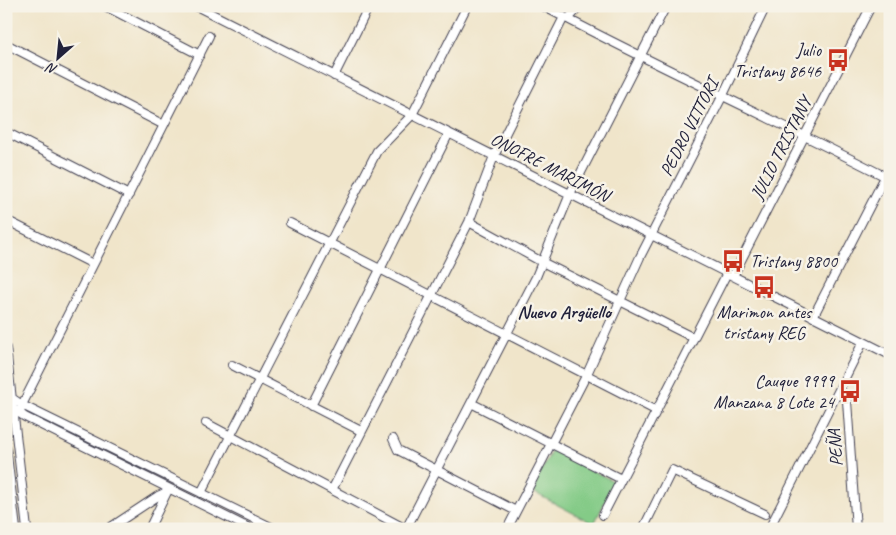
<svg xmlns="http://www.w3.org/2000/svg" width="896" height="535" font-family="Caveat,sans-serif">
<rect width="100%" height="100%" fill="#f7f3e8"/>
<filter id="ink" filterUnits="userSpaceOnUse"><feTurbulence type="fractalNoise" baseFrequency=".02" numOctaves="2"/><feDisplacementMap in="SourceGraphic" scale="10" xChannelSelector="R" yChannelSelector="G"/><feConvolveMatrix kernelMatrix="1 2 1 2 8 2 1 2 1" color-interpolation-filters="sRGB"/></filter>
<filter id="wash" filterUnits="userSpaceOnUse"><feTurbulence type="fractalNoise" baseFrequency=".0096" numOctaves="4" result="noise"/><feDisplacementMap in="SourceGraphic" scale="20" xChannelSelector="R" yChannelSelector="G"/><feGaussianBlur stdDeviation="1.12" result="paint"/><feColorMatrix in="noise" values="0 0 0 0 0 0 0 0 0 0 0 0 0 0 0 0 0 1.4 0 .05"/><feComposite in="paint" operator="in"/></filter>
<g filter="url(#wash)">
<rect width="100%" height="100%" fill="#f0e5ca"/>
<path fill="#84cb87" stroke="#537661" d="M552 450 615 482 594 524 531 491Z"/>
</g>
<g filter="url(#ink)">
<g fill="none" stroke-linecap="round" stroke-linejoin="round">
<defs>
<path id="minor" d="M105 6 200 55
M196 6 890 355
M543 6C657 67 775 119 890 179
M568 19 580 6
M6 44 164 125
M334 76 369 6
M6 132 129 195
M6 220 93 264
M469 222 542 262 694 338
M290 223 657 411
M733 276 871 6
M813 317 890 167
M6 348 27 529
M232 365 361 431
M840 388 847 401 856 529
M6 394 22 405 275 529
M471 403 621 479
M6 404 25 417 251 529
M311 406 449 133
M20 413 22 405 209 36
M206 423 406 529
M393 439 398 450 516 511
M6 447 16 529
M332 490 469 222 494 156 564 17
M201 493 377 151 412 115 467 6
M603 515 727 273
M108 529 158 496 167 492
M149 529 168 490
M406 529 536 277 570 194 666 6
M507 529 587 374 640 257 723 95 766 6
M643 529 672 470 765 514
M769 529 863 342"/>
</defs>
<use href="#minor" stroke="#413f50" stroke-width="10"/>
<use href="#minor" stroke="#fff" stroke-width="8"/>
</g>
</g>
<defs>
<symbol id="bus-bare" viewBox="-9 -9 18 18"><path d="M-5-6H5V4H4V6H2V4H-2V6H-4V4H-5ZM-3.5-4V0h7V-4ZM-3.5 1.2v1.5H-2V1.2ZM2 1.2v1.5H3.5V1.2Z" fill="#c8321e" stroke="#f7f3e8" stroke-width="2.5" paint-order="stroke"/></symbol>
</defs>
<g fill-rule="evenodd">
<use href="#bus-bare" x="822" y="44" width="32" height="32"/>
<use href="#bus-bare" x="717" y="245" width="32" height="32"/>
<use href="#bus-bare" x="748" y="271" width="32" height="32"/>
<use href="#bus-bare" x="834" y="375" width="32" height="32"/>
</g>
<g text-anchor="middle" stroke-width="5" stroke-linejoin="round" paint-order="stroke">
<g font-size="18" fill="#22223b" stroke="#f7f3e8" text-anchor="end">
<text x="821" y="56">Julio<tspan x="821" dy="21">Tristany 8646</tspan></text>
<text x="750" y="267" text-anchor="start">Tristany 8800</text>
<text x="764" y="318" text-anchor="middle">Marimon antes<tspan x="764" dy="21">tristany REG</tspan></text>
<text x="834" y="387">Cauque 9999<tspan x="834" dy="21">Manzana 8 Lote 24</tspan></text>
</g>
<g font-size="18" fill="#22223b" stroke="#f7f3e8">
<text transform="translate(689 127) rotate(-63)" y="6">PEDRO VITTORI</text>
<text transform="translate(781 148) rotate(-63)" y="6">JULIO TRISTANY</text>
<text transform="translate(550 167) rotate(27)" y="6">ONOFRE MARIMÓN</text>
<text transform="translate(835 448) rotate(-94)" y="6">PEÑA</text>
</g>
<g font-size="19" font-weight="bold" fill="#22223b" stroke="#f7f3e8">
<text x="564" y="318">Nuevo Argüello</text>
</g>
</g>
<rect width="896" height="535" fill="none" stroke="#f7f3e8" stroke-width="25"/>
<g transform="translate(58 58) rotate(207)" stroke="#f7f3e8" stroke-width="4" paint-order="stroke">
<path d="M0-4L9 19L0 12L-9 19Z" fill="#22223b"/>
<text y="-8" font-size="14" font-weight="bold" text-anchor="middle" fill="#22223b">N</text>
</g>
</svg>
